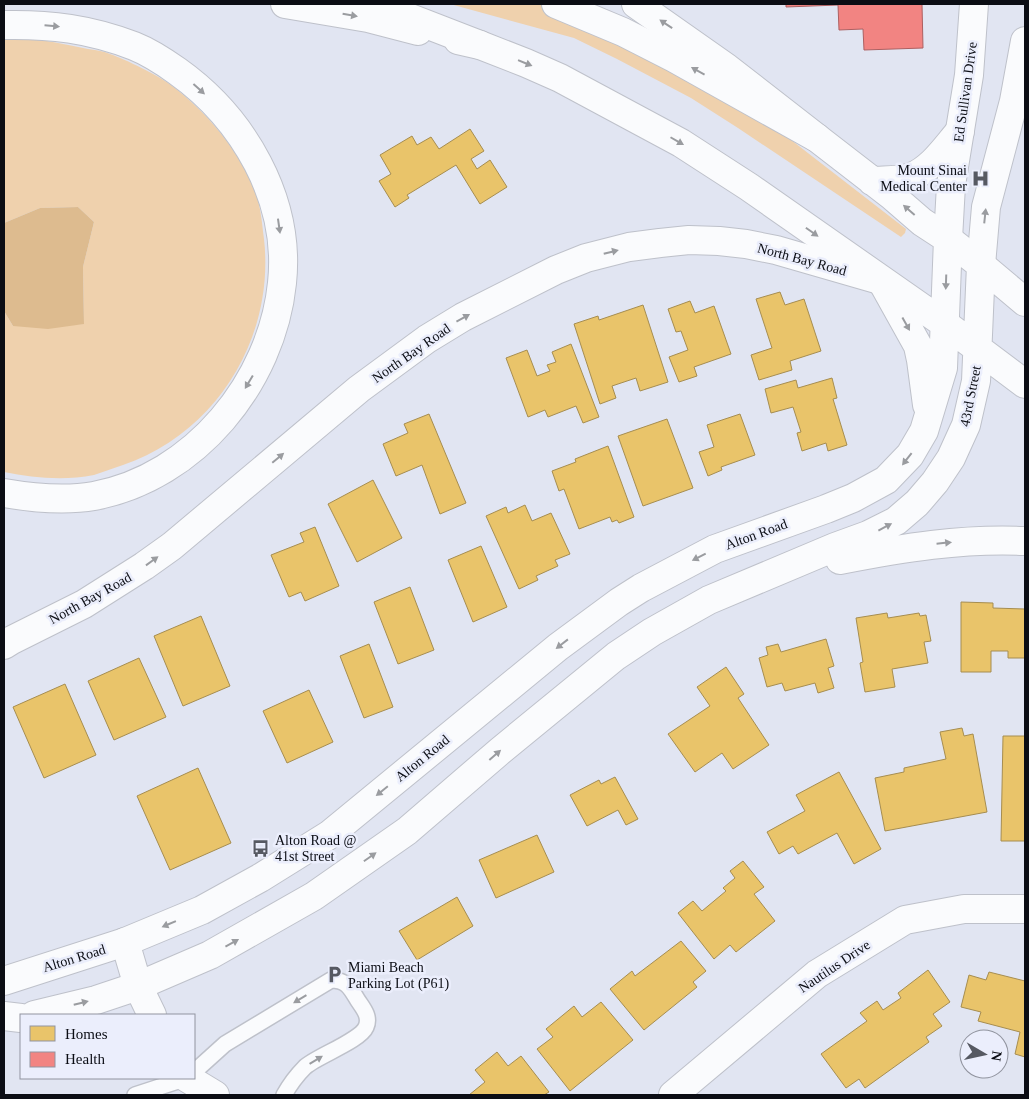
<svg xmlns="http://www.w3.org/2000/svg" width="1029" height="1099" font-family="'Times New Roman',serif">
<rect width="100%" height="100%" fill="#e1e5f2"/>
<path fill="#efd1ad" d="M450 4H539L585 23 786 136 906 229 905 233 901 237 738 128 691 98 617 59 574 38Z
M21 37C43 40 65 44 88 49 95 50 103 51 110 54 125 59 159 76 171 85 207 112 240 151 256 194 261 208 262 224 264 239 275 337 217 433 123 465 113 468 104 472 94 475 64 481 33 478 4 472V311L13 326 84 324 83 267 94 222 78 207 40 208 4 223V39Z"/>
<path fill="#ddbb8f" d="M78 207 94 222 83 267 84 324 48 329 13 326 4 311V223L40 208Z"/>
<path fill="#e9c46a" stroke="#a68d50" d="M470 129 484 151 471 159 477 169 490 160 507 187 480 204 456 165 407 195 409 198 395 207 379 181 391 174 380 155 412 136 417 145 431 137 439 149Z
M780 292 785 305 804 299 821 351 790 361 792 370 759 380 751 355 772 348 756 299Z
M690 301 695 313 714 306 731 354 694 367 697 376 679 382 669 357 688 350 681 331 676 332 668 309Z
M643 305 668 382 640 391 636 378 612 386 616 398 600 404 574 324 598 316 599 320Z
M571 344 599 417 583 423 576 406 548 417 545 410 528 417 506 358 527 350 537 376 550 371 547 365 556 362 552 352Z
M832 378 837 398 833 399 847 445 828 451 826 443 802 451 797 433 801 432 793 407 771 413 765 389 796 380 798 388Z
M429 414 466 503 440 514 422 465 396 476 383 444 408 433 404 424Z
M740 414 755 455 721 467 722 470 708 476 699 452 714 447 707 425Z
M667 419 693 488 643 506 618 436Z
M608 446 634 517 619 523 617 520 612 522 610 517 579 529 564 489 559 491 552 471 576 462 575 459Z
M373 480 402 538 357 562 328 504Z
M525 505 532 521 551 513 570 554 555 560 558 566 536 576 538 580 519 589 486 516 506 507 508 513Z
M315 527 339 586 305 601 301 592 289 597 271 555 304 542 300 533Z
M481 546 507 607 473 622 448 560Z
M410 587 434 650 398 664 374 602Z
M961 602 993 603V608L1025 609V658H1008V651H991V672H961Z
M887 613 888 618 919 613 920 616 926 615 931 641 924 642 928 663 892 669 895 687 865 692 860 663 863 662 856 618Z
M201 616 230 686 183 706 154 636Z
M826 639 834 666 828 668 834 688 818 693 815 683 785 691 782 683 767 687 759 658 768 655 766 647 778 644 781 652Z
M369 644 393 707 364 718 340 656Z
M139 658 166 717 114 740 88 681Z
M726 667 744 694 738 698 769 745 733 769 722 753 695 772 668 734 710 706 697 687Z
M65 684 96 755 44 778 13 707Z
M309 690 333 742 287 763 263 711Z
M962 728 964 736 973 734 987 812 885 831 875 778 904 772V768L946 759 940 732Z
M1003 736H1025V841H1001Z
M198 768 231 843 170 870 137 796Z
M839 772 881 849 854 864 837 833 798 854 793 846 779 854 767 832 805 811 796 795Z
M615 777 638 819 626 825 618 810 587 826 570 795 599 780 601 784Z
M537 835 554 872 496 898 479 860Z
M743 861 764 887 754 894 775 921 736 952 730 945 714 959 678 913 693 901 702 911 726 891 723 888 735 878 730 871Z
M457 897 473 926 417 960 399 931Z
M681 941 706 971 693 982 697 987 644 1030 610 989 632 971 635 976Z
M928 970 950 1002 933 1014 942 1026 926 1037 929 1042 865 1088 859 1079 846 1088 821 1054 867 1021 860 1013 877 1001 883 1010 901 998 898 993Z
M989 972 1025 981V1057L1015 1054 1020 1032 978 1021 981 1012 961 1007 969 975 986 980Z
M601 1002 633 1040 570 1091 537 1049 553 1037 546 1029 574 1006 582 1017Z
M497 1052 508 1066 521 1056 549 1092 544 1095H469L485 1082 475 1070Z"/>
<path fill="#f28482" stroke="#ad6061" d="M786 4H922L923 48 864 50 863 29 839 30 838 5 786 7Z"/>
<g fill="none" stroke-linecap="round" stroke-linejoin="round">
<defs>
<path id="service" d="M194 1072 225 1044 331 980C346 980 350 987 357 999 362 1007 371 1016 366 1027 360 1041 317 1056 305 1067 297 1075 289 1086 284 1095
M135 1095 187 1078"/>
<path id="minor" d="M948 239 951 185 969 75 974 4
M981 265 986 207 1014 101 1025 41
M4 645 12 640 84 604 144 566 172 546 359 389 427 339 463 317 556 270 586 258 629 247 660 243 689 240 719 241 746 244 776 250 880 280
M125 942 138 986 152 1015
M187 1078 215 1095
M673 1095 817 974 905 920 964 909H1025"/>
<path id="primary" d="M285 4 368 18 418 31
M556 4 623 32 674 58 817 138 892 196 922 222 948 239 981 265 1025 302
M458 40 480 45 526 63 560 78 681 143 749 187 945 324 1025 384
M872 181C885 180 900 181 911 177 932 169 946 147 960 131
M884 285 918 346 921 360 927 405
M840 560C902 548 962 538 1025 541
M4 981 125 942 202 910 260 878 329 835 558 647 619 602 641 588 715 549 826 509 853 498 886 480 910 455 924 431 943 368 948 239
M34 1015 96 1000 138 986 210 955 314 896 407 831 500 751 594 674 616 656 652 632 709 600 835 547 868 535 896 521 917 503 935 482 951 458 966 425 976 381 981 265
M4 1016 21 1018"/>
<path id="motorway" d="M374 4 480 45
M636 4 727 68 817 138
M4 25C50 24 90 29 134 46 149 52 163 61 177 71 243 118 291 199 282 283 272 382 195 477 94 496 65 501 33 498 4 493"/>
</defs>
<use href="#service" stroke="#bec1ca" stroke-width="18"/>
<use href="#minor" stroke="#bec1ca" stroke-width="30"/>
<use href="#primary" stroke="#bec1ca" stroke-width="30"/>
<use href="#motorway" stroke="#bec1ca" stroke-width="30"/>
<use href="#service" stroke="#fafbfd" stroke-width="15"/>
<use href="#minor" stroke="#fafbfd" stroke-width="28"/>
<use href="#primary" stroke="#fafbfd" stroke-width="28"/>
<use href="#motorway" stroke="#fafbfd" stroke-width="28"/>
</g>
<defs><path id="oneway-solid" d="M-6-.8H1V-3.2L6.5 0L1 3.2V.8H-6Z" transform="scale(1.25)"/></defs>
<g fill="#9a9ca0">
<use href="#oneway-solid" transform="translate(350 15) rotate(10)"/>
<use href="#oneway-solid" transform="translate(666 24) rotate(-146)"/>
<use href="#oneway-solid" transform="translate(52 26) rotate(5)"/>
<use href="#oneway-solid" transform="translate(525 63) rotate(22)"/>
<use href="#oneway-solid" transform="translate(698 71) rotate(-151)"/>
<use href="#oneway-solid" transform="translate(199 89) rotate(42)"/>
<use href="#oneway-solid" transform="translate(677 141) rotate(30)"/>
<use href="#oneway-solid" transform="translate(909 210) rotate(-139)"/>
<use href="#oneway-solid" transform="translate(985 216) rotate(-84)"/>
<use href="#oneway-solid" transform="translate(279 226) rotate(82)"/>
<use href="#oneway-solid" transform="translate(812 232) rotate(35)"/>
<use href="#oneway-solid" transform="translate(611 252) rotate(-14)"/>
<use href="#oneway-solid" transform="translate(946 282) rotate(92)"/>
<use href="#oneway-solid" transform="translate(463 318) rotate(-29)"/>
<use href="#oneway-solid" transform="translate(906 324) rotate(61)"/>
<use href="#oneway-solid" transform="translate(249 382) rotate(121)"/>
<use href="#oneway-solid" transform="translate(278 458) rotate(-40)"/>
<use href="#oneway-solid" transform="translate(907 459) rotate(128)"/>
<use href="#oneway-solid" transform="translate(885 527) rotate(-28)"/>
<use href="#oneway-solid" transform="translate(944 543) rotate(-6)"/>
<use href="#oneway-solid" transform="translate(699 557) rotate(153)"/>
<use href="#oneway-solid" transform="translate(152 561) rotate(-36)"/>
<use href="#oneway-solid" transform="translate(562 644) rotate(142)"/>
<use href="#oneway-solid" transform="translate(495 755) rotate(-41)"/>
<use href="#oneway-solid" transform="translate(382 791) rotate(141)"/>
<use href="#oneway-solid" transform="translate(370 857) rotate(-35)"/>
<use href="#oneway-solid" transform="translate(169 924) rotate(157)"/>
<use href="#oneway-solid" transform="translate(232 943) rotate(-29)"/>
<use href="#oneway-solid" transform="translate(300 999) rotate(149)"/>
<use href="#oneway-solid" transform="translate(81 1003) rotate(-14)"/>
<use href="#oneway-solid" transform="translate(316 1060) rotate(-31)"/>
</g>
<defs>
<symbol id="hospital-bare" viewBox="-9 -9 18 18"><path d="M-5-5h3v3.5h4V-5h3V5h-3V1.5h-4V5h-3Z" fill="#565962" stroke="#ebeefc" stroke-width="2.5" paint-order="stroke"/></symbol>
<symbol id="bus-bare" viewBox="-9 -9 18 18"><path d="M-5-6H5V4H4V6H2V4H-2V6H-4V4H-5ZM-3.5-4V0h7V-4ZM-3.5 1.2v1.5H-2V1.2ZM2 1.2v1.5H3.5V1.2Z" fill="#565962" stroke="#ebeefc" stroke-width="2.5" paint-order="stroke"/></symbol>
<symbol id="parking-bare" viewBox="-9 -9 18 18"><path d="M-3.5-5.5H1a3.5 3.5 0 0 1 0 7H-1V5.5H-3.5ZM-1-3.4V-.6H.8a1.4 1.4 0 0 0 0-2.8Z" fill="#565962" stroke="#ebeefc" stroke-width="2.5" paint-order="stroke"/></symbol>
</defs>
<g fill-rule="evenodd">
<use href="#hospital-bare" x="968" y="166" width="25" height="25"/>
<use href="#bus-bare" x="248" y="836" width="25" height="25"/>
<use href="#parking-bare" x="322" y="962" width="25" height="25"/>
</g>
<g text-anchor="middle" stroke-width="5" stroke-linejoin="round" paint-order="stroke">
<g font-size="14" fill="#0b0d14" stroke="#ebeefc">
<text transform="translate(965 92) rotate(-82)" y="5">Ed Sullivan Drive</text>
<text transform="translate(802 259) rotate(15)" y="5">North Bay Road</text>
<text transform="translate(411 353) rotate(-35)" y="5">North Bay Road</text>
<text transform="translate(970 396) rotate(-79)" y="5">43rd Street</text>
<text transform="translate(756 534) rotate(-20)" y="5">Alton Road</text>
<text transform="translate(90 598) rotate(-29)" y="5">North Bay Road</text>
<text transform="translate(422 758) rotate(-39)" y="5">Alton Road</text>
<text transform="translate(74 958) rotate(-17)" y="5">Alton Road</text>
<text transform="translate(834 966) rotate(-34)" y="5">Nautilus Drive</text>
</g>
<g font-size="14" fill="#0b0d14" stroke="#ebeefc" text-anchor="start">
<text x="967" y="175" text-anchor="end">Mount Sinai<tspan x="967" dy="16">Medical Center</tspan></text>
<text x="275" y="845">Alton Road @<tspan x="275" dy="16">41st Street</tspan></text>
<text x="348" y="972">Miami Beach<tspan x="348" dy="16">Parking Lot (P61)</tspan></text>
</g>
</g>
<rect width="1029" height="1099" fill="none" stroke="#0b0d14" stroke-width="10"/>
<rect x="20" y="1014" width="175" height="65" fill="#ebeefc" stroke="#91949f"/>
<rect x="30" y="1026" width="25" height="15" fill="#e9c46a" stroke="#91949f"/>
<text x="65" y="1039" font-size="15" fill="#0b0d14">Homes</text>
<rect x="30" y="1052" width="25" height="15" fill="#f28482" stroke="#91949f"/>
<text x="65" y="1064" font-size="15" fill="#0b0d14">Health</text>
<g transform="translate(984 1054) rotate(99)"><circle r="24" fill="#ebeefc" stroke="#91949f"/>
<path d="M0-4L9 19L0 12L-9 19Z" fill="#565962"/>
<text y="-8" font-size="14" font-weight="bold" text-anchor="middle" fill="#0b0d14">N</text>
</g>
</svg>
